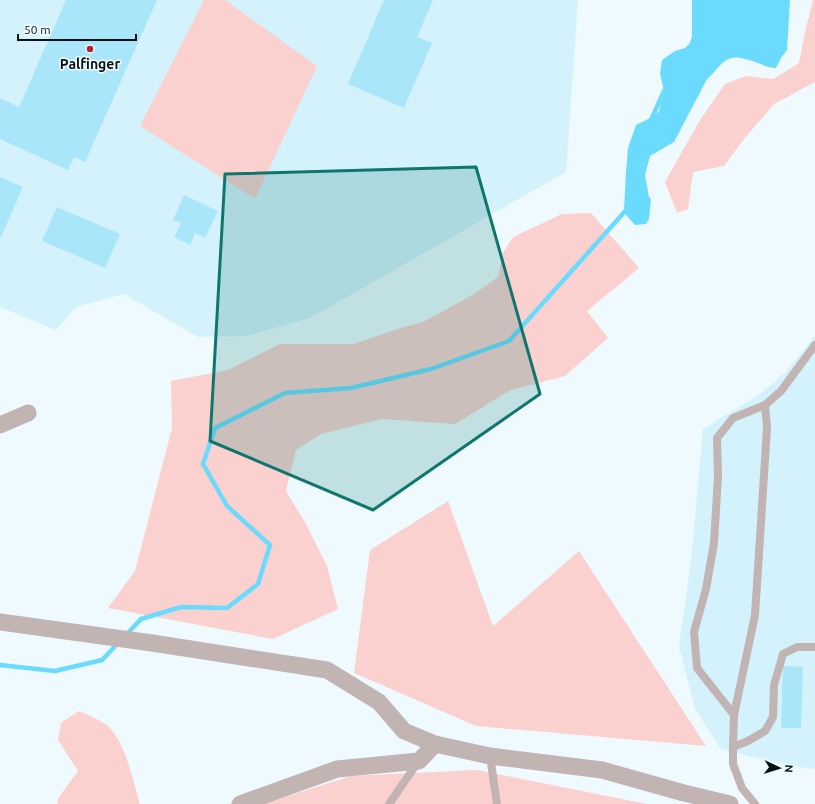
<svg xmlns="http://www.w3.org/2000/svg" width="815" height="804" font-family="Ubuntu,sans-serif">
<rect width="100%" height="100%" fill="#eefafe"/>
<path fill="#d3f2fc" d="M0 0H578L566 172 310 318 246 336 198 337 124 294 76 307 56 330 0 307Z
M815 336V769L787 765 721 749 695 709 679 646 691 562 703 429 756 397 786 372Z"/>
<path fill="#fbd1cf" d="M204 0H225L317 66 255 199 140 126Z
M813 0H815V82L774 104 744 139 724 166 693 172 688 209 677 213 665 182 700 120 725 84 746 76 773 79 799 63 805 32Z
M591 213 639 268 587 311 608 338 565 376 511 390 455 424 382 419 321 434 296 450 286 491 306 524 327 566 338 609 273 639 108 608 135 571 172 428 171 381 228 370 280 344H354L401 328 423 322 474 294 498 277 503 253 513 237 562 214Z
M448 501 493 626 579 551 706 746 476 726 354 673 370 550Z
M79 711C87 715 103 721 109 727 126 745 133 780 140 804H57L59 797 78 771 58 740 61 723Z
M477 770 647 804H263L351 776Z"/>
<path fill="#6bdbfd" d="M692 0H790L787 50 781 58 776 68C764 67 753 60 741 58 728 56 723 62 715 71 712 75 707 78 705 83 701 89 699 96 695 102L674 142 650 156 645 175 649 197 651 199 649 219 646 224 635 225 626 215 624 209 626 172 628 148 636 125 654 116 659 111 664 91 660 74 662 60 675 51 685 48 690 43 692 36Z"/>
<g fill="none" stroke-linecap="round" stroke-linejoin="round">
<path stroke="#6bdbfd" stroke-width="4.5" d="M651 120 664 91 668 88
M126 635 141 619 181 607 227 608 258 584 270 545 227 506 203 464 215 428 285 393 351 388 431 369 509 341 628 208
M0 665 55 671 102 660 119 642"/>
</g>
<path fill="#a9e6fa" d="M66 0H157L85 162 74 157 68 170 0 139V98L19 107Z
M384 0H433L417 37 432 43 404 108 348 84Z
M0 177 23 187 0 239Z
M184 195 218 211 205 238 195 233 190 245 174 237 181 223 173 220Z
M57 207 120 234 105 268 42 241Z
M783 666 803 667 801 728H781Z"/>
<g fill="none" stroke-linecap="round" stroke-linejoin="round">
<path stroke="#c1b4b3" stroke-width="8" d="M734 715 697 668 694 632 706 589 714 543 718 476 717 438 733 418 765 405 781 391 815 345
M733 747 748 741 765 731 773 717 774 685 783 654 797 647H815
M490 756 497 804
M389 804 418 762
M755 804 742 788 733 764V747L734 715 755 615 767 428 765 405"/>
<path stroke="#c1b4b3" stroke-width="17" d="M0 425 28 413
M0 622 152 643 327 670 379 702 404 731 435 744 490 756 602 770 684 793 730 804
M240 804 337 769 419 761 435 744"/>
</g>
<path fill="#0f766e" fill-opacity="0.2" stroke="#0f766e" stroke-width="3" stroke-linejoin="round" d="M476 167 540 394 373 510 210 441 225 174Z"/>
<circle fill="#b42230" stroke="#eefafe" stroke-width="1.5" cx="90" cy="49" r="4"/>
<g text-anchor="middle" stroke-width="3" stroke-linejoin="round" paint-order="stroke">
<g font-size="14" font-weight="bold" fill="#071114" stroke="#eefafe">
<text x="90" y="69">Palfinger</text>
</g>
</g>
<g transform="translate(779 768) rotate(94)" stroke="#eefafe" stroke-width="3" paint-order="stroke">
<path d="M0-3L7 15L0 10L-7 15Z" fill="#071114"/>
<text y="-6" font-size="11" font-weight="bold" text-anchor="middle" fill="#071114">N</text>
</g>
<path d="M18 34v6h118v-6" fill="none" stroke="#071114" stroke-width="2"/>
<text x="24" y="34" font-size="12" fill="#071114" stroke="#eefafe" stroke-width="3" paint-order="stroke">50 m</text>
</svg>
